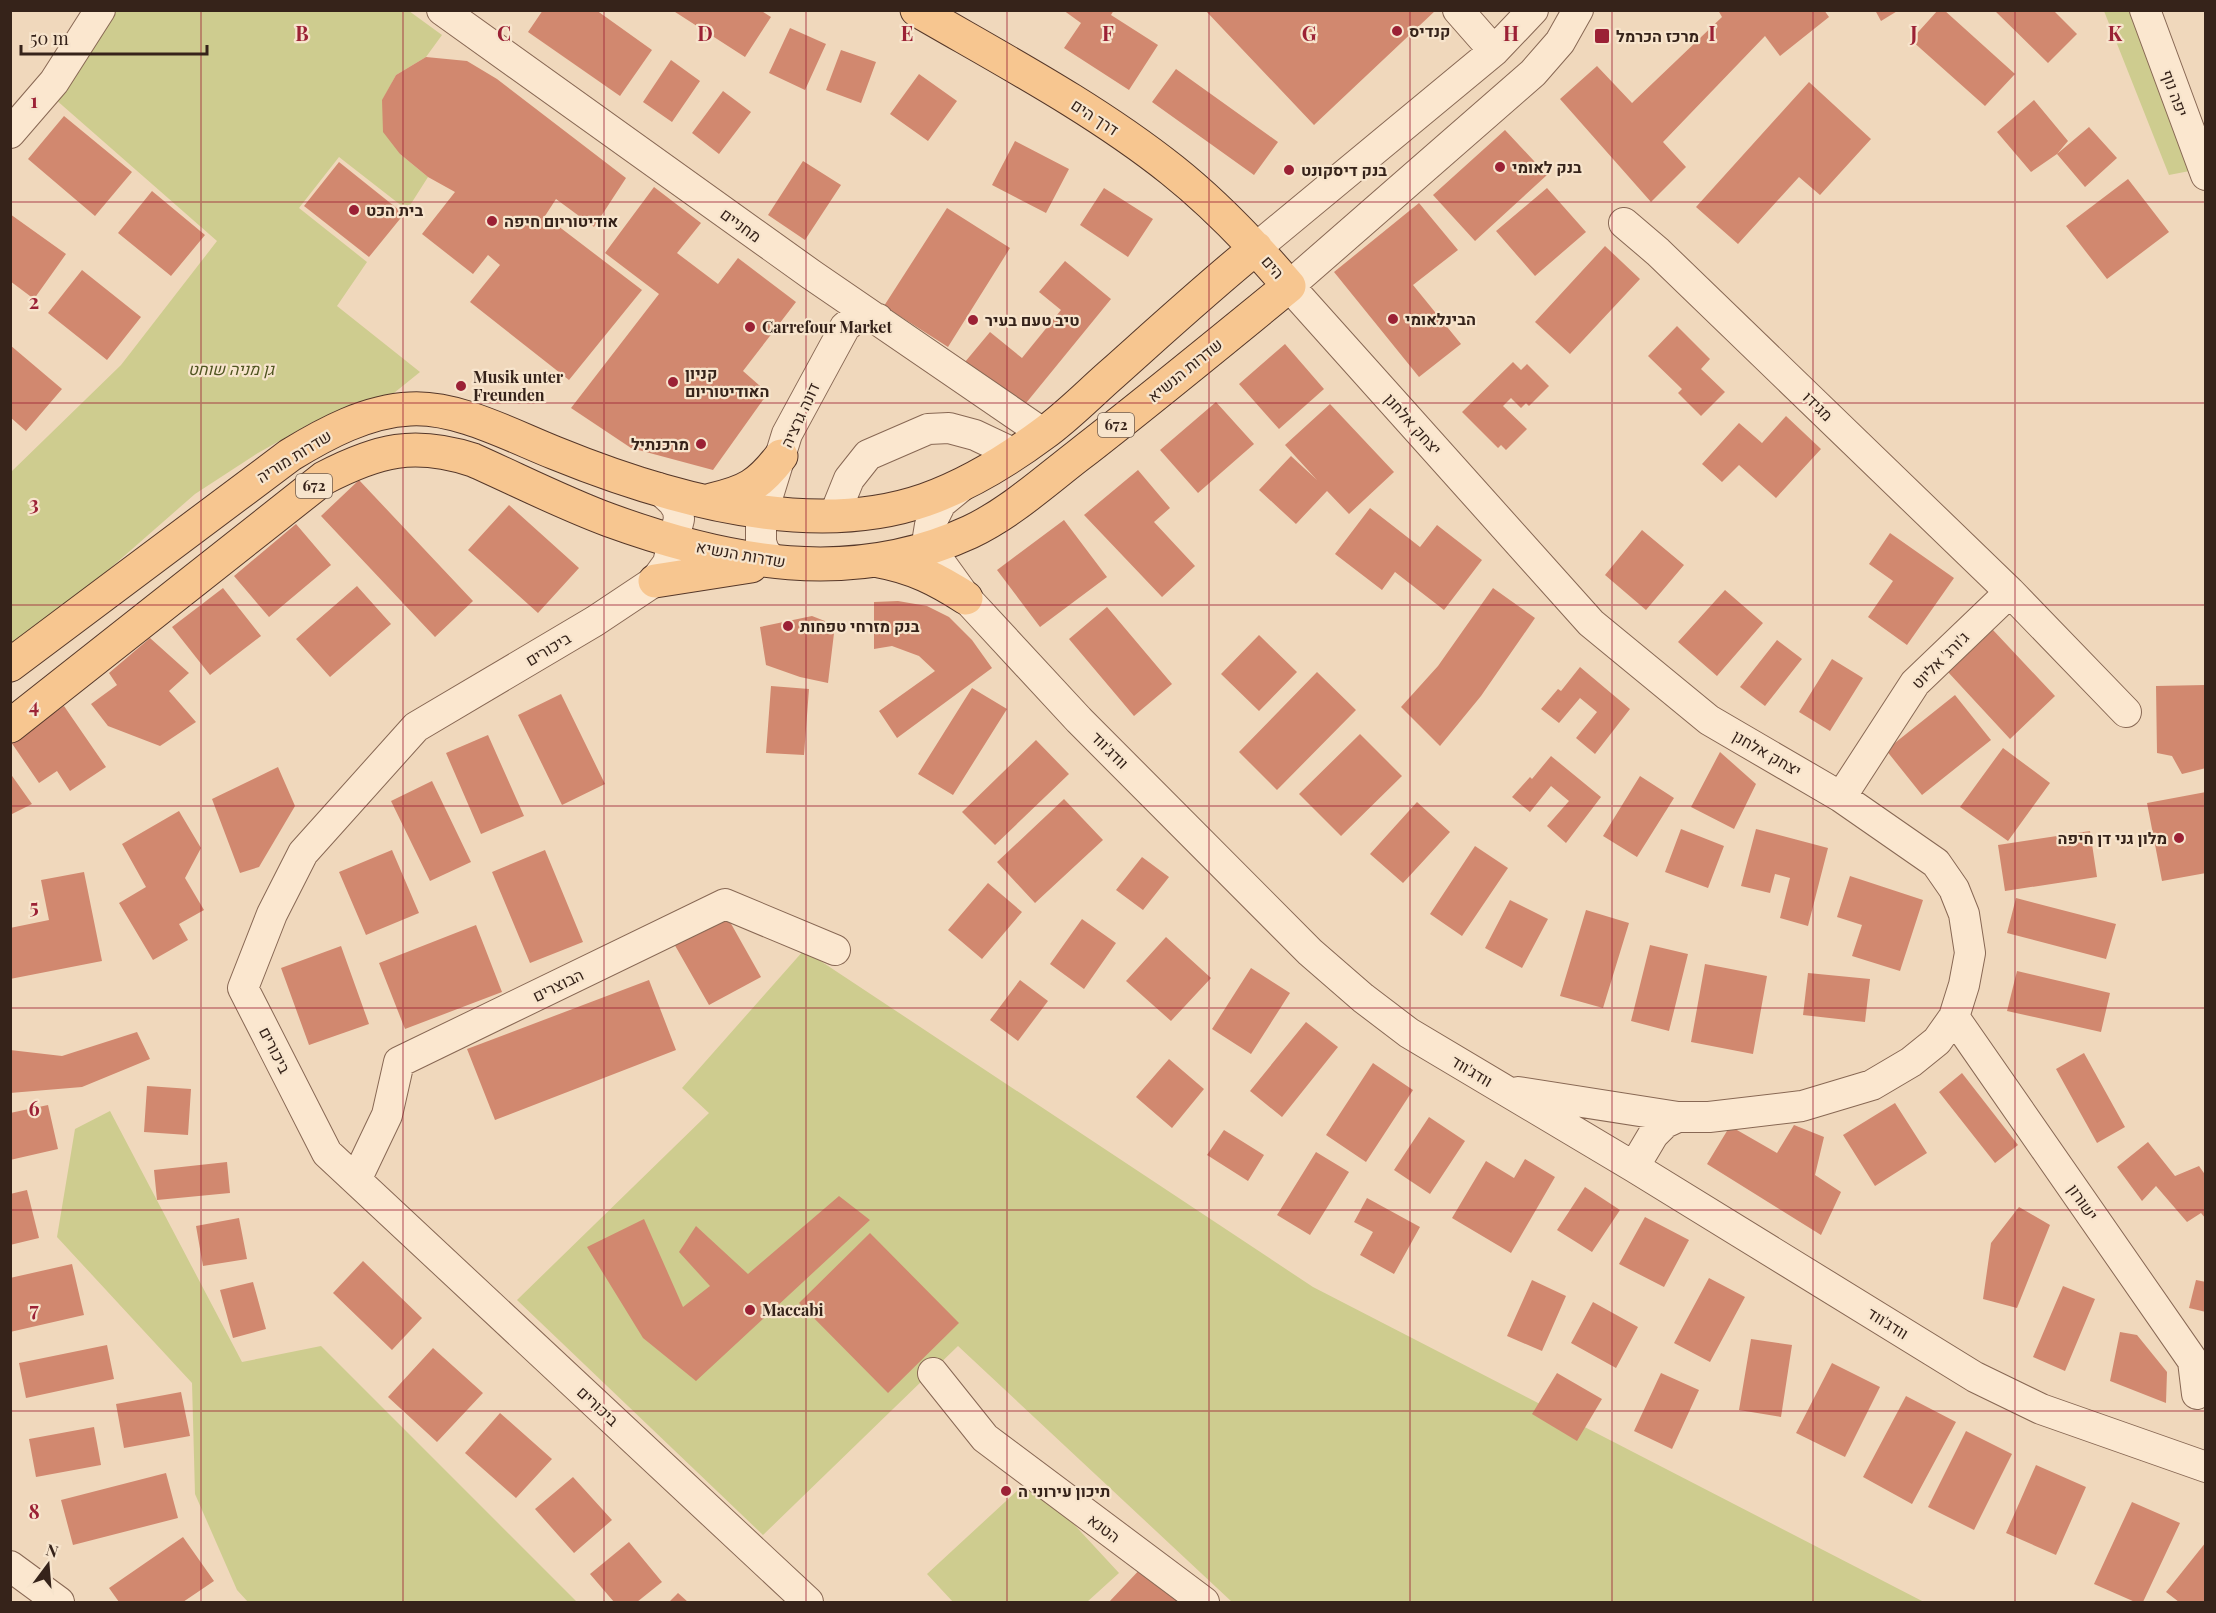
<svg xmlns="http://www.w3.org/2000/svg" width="2216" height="1613" font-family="'Playfair Display',Heebo,serif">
<rect width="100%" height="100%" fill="#f0d8bc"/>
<path fill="#cecc8f" d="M116 11H409L442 35 426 57 396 75 382 101 400 154 428 177 407 210 339 157 299 208 367 262 337 306 420 372 389 397 313 422 258 453 195 494 11 655V472L121 365 217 241 55 99Z
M2104 11H2149L2205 168 2169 175Z
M804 950 1313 1287 1924 1602H1232L958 1346 763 1535 517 1300 709 1113 682 1088Z
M110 1111 242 1362 321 1346 577 1602H248L237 1590 195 1494 192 1383 57 1237 75 1129Z
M1031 1478 1119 1573 1087 1602H953L927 1574Z"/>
<path fill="#d1886f" d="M543 10H596L652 50 620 96 528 32Z
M672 10H760L771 17 745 57Z
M1063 10H1114L1111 15 1158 45 1129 90 1064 48 1081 23Z
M1205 10H1436L1314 125Z
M1718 10H1824L1829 17 1780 56 1765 36 1663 142 1686 167 1651 202 1560 99 1597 66 1632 103 1722 17Z
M1875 10H1899L1881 21Z
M1938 10H1944L2015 74 1985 106 1911 40Z
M1994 10H2053L2077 34 2048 63Z
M790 28 826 44 805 90 769 73Z
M841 50 876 62 861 103 826 90Z
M426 57 467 61 497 79 626 178 594 227 556 199 545 216 642 290 569 380 470 302 500 265 488 255 473 274 422 234 455 192 428 177 400 154 383 132 382 100 396 75Z
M671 60 700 81 672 122 643 102Z
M1176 69 1278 142 1254 175 1152 102Z
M919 74 957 101 928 141 890 114Z
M1809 82 1871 139 1820 195 1799 177 1738 244 1696 207Z
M723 91 751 112 719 154 692 133Z
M2034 100 2068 141 2057 154 2089 127 2117 158 2085 187 2057 154 2031 172 1997 132Z
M64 116 132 172 95 216 28 159Z
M1505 130 1547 175 1475 241 1433 195Z
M1015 141 1069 169 1046 213 992 185Z
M803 161 841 185 805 240 768 215Z
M339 162 404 214 369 257 304 206Z
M2128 179 2169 232 2107 279 2066 226Z
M654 187 701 223 677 253 718 284 738 258 796 302 743 371 768 393 713 470 631 448 571 408 659 294 605 253Z
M1104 188 1153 219 1128 257 1080 225Z
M1547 188 1586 232 1535 276 1496 231Z
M152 191 205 235 171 276 118 233Z
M1419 203 1458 250 1413 285 1461 344 1419 377 1334 272Z
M947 208 1010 248 948 347 884 306Z
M10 214 66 254 34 299 10 281Z
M1605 246 1640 279 1570 354 1535 322Z
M1065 261 1111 299 1022 408 965 362 990 332 1022 358 1061 310 1039 292Z
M82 270 141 317 107 360 48 313Z
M1677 326 1710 359 1701 369 1725 392 1701 416 1678 393 1682 389 1648 356Z
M1285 344 1324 389 1279 429 1239 384Z
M10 345 62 389 26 431 10 417Z
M1513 362 1521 370 1527 364 1549 386 1529 406 1526 403 1521 408 1511 398 1503 406 1527 429 1506 450 1501 445 1498 448 1462 412Z
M1216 402 1254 444 1198 493 1160 450Z
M1330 404 1394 472 1349 514 1327 491 1296 524 1259 490 1291 456 1317 480 1285 445Z
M1786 416 1821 449 1776 498 1739 465 1722 482 1702 464 1739 423 1762 443Z
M1138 470 1170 508 1154 522 1195 566 1162 597 1084 515Z
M359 480 473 601 435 637 321 516Z
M509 505 579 568 538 613 468 550Z
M1370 508 1420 547 1437 525 1482 560 1444 610 1395 572 1382 590 1335 554Z
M1064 520 1107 577 1040 627 997 570Z
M296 524 331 565 269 617 234 576Z
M1642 530 1684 565 1646 610 1605 575Z
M1890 533 1954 578 1907 645 1868 617 1893 581 1869 564Z
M357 586 391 624 330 677 296 639Z
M223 588 261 636 210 675 172 627Z
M1493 588 1535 618 1481 696 1440 746 1401 707 1438 666Z
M1725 590 1763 623 1717 676 1678 642Z
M898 601 927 606 949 617 972 640 992 668 897 738 879 711 935 671 919 656 892 646 874 649V602Z
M1107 607 1172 684 1134 716 1069 639Z
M812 616 835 625 828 683 800 677 766 665 760 627Z
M1993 630 2055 696 2010 739 1948 672Z
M1259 635 1297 672 1259 711 1221 674Z
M150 638 189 673 169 691 196 722 160 746 108 726 91 704 117 685 109 673Z
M1777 640 1802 659 1765 706 1740 687Z
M1832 659 1863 678 1830 731 1799 712Z
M1580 667 1630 709 1595 754 1576 738 1597 712 1580 698 1559 723 1541 709 1558 689 1561 691Z
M1317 672 1356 710 1277 790 1239 752Z
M2205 685 2206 768 2182 774 2172 756 2157 753 2156 686Z
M771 686 809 689 804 755 766 753Z
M972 688 1007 709 953 795 918 774Z
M561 694 605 784 562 805 518 715Z
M1955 695 1991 740 1922 795 1886 750Z
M64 706 106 767 70 791 57 771 39 783 11 742Z
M1360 734 1402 776 1341 836 1299 794Z
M488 735 524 816 481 834 446 753Z
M1036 740 1069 774 995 845 962 812Z
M2003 748 2050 783 2008 841 1960 807Z
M1720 752 1756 784 1734 829 1691 807Z
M1551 756 1601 797 1566 843 1547 826 1569 801 1551 786 1530 812 1512 797 1530 777 1532 779Z
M278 767 295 806 259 867 240 873 212 799Z
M10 773 32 804 10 815Z
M1640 776 1674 798 1637 857 1603 836Z
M432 781 471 862 430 881 391 801Z
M2206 792V873L2162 881 2147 803Z
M1064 799 1103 840 1035 903 997 862Z
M1417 802 1450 832 1403 883 1370 854Z
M179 811 201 848 185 878 204 910 179 924 188 940 153 960 119 903 146 887 122 844Z
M1681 829 1724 846 1708 888 1665 872Z
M1756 829 1828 848 1808 926 1780 918 1790 878 1775 874 1770 893 1741 886Z
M2090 831 2097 877 2005 891 1998 845Z
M1475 846 1508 868 1462 936 1430 914Z
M392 850 419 913 366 935 339 872Z
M545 850 583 942 530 963 492 872Z
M1142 857 1169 877 1143 910 1116 890Z
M84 872 102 961 10 979V928L49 920 41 880Z
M1850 876 1923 900 1900 971 1852 956 1862 925 1837 917Z
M988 883 1022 912 982 959 948 930Z
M2016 898 2116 924 2106 959 2007 933Z
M1510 900 1548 919 1522 968 1485 948Z
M1586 910 1629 923 1603 1008 1560 996Z
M725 913 761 977 709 1005 673 942Z
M1082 919 1116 943 1084 989 1050 964Z
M476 925 502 992 405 1029 379 963Z
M1166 937 1211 978 1171 1021 1126 981Z
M1650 945 1688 954 1669 1031 1631 1021Z
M341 946 369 1024 309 1045 281 968Z
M1705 964 1767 976 1753 1054 1691 1042Z
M1251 968 1290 993 1251 1054 1212 1029Z
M2017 971 2110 993 2101 1032 2007 1011Z
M1808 973 1870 979 1865 1022 1803 1015Z
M649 980 676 1050 495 1120 467 1049Z
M1020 980 1048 1001 1018 1041 990 1020Z
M1306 1022 1338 1047 1282 1117 1250 1091Z
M137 1032 150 1059 82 1087 10 1093V1050L62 1056Z
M2084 1053 2125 1127 2097 1143 2056 1069Z
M1169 1059 1204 1089 1172 1128 1136 1097Z
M1373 1063 1413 1090 1366 1162 1326 1135Z
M1962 1073 2018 1145 1995 1163 1939 1092Z
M147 1086 191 1089 188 1135 144 1132Z
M1895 1103 1927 1153 1875 1186 1843 1135Z
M48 1105 58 1149 10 1160V1113Z
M1429 1117 1465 1141 1430 1194 1394 1170Z
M1794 1125 1824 1137 1815 1175 1841 1192 1821 1235 1707 1164 1730 1126 1777 1153Z
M1224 1130 1264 1155 1248 1181 1207 1155Z
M2148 1142 2175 1176 2199 1166 2206 1176V1219L2201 1213 2187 1222 2156 1186 2142 1201 2117 1167Z
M1316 1152 1349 1172 1310 1235 1277 1215Z
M1525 1159 1555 1177 1511 1253 1452 1218 1486 1161 1514 1178Z
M227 1162 230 1193 157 1200 154 1170Z
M1585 1187 1620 1210 1592 1252 1557 1230Z
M27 1190 39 1238 10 1245V1194Z
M839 1196 870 1220 696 1381 643 1338 587 1247 644 1219 683 1307 710 1286 679 1252 696 1226 748 1274Z
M1367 1198 1420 1227 1394 1274 1360 1255 1373 1232 1354 1222Z
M2019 1207 2050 1225 2017 1308 1983 1299 1991 1243Z
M1645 1217 1689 1240 1664 1287 1619 1264Z
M239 1218 247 1259 203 1266 196 1226Z
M870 1233 959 1323 888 1393 799 1303Z
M363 1261 422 1318 392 1350 333 1293Z
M72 1264 84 1315 10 1332V1278Z
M1709 1278 1745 1297 1710 1362 1674 1343Z
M1532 1280 1566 1296 1542 1351 1507 1336Z
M2196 1280 2206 1282V1312L2189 1308Z
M253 1282 266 1329 233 1338 220 1290Z
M2063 1286 2095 1299 2065 1371 2033 1357Z
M1593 1302 1638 1327 1616 1368 1571 1343Z
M2120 1332 2137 1335 2167 1372 2166 1403 2110 1381Z
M1751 1339 1792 1345 1781 1417 1739 1410Z
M107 1345 114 1379 26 1398 19 1363Z
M433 1348 483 1393 437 1442 388 1397Z
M1832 1363 1880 1387 1845 1457 1796 1433Z
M1557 1373 1602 1399 1577 1441 1532 1414Z
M1661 1373 1699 1390 1672 1449 1634 1431Z
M181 1392 190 1436 124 1448 116 1404Z
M1906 1396 1956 1422 1912 1504 1863 1477Z
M500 1413 552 1459 516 1498 465 1453Z
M94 1427 101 1465 36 1477 29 1439Z
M1966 1431 2012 1454 1974 1530 1928 1507Z
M2036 1465 2086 1487 2056 1555 2006 1533Z
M166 1473 178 1518 73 1545 61 1500Z
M573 1477 612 1520 574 1553 535 1509Z
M2132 1502 2180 1523 2143 1602H2135L2094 1584Z
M183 1537 214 1581 183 1602H119L109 1588Z
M629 1542 662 1582 637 1602H614L590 1574Z
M2206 1542V1602H2179L2166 1592Z
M1145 1564 1185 1602H1109Z
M678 1593 688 1602H669Z"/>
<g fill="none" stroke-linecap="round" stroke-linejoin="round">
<defs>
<path id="minor" d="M442 10 812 275 1044 434
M1458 10 1494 51
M1578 10 1560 42 1533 73 1289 286 1591 623 1709 720 1841 797 1936 863 1954 889 1964 914 1970 953 1964 985 1954 1017 1937 1041 1911 1062 1872 1085 1802 1106 1709 1117H1678L1665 1123 1653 1135 1634 1167
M2145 10 2206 175
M10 133 54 82 100 10
M1624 223 1658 252 2010 592 2126 712
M1256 248 1494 51 1533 10
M963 485 941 503 930 525 928 537 940 562 966 598 1079 720 1310 952 1363 998 1409 1033 1634 1167 1975 1377 2041 1409 2206 1467
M658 488 673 502 678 510 679 519 668 563 655 581 595 621 416 727 303 853 272 914 243 988 327 1153 808 1602
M834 516 849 479 868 455 928 429 949 428 975 435 1013 453
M774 562 764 551 761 542V521L766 502 787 434 845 327 857 317 878 319
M1841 797 1915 683 2010 592
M1954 1017 2193 1361 2197 1394
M1518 1092 1678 1117
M356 1180 387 1115 399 1062 725 904 835 950
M933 1373 985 1438 1204 1602
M10 1566 59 1602"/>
<path id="major" d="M711 500C746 492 759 485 781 456
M879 561C913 567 938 580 966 598
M655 581 751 566
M10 665 290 455C326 433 367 411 410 409 457 406 512 436 555 453 663 497 810 540 925 500 967 485 1008 460 1043 434 1068 416 1090 393 1113 373 1160 331 1207 288 1256 248
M10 726 324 478C378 450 414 441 473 460 518 480 563 503 609 520 727 563 851 587 970 532 1010 513 1044 482 1079 455 1150 400 1219 343 1289 286 1253 244 1216 205 1172 170 1094 108 1003 60 917 10"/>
</defs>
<use href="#minor" stroke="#886854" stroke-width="32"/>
<use href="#major" stroke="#553729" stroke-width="35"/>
<use href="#minor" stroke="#fbe7cf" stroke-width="30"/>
<use href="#major" stroke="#f7c690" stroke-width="33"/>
</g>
<path fill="none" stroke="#9b2135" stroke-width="1.5" stroke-opacity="0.55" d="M201 10V1602M403 10V1602M604 10V1602M806 10V1602M1007 10V1602M1209 10V1602M1410 10V1602M1612 10V1602M1813 10V1602M2015 10V1602M10 202H2206M10 403H2206M10 605H2206M10 806H2206M10 1008H2206M10 1210H2206M10 1411H2206"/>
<g fill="#9b2135" stroke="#f7e4cc" stroke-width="2">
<circle cx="1397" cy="31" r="6"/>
<rect x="1594" y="28" width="16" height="16" rx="3"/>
<circle cx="1500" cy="167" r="6"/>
<circle cx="1289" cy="170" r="6"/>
<circle cx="354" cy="210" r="6"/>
<circle cx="492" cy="221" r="6"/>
<circle cx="1393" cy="319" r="6"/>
<circle cx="973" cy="320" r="6"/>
<circle cx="750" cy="327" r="6"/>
<circle cx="673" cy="382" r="6"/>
<circle cx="461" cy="386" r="6"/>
<circle cx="701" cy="444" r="6"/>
<circle cx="788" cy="626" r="6"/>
<circle cx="2179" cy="838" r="6"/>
<circle cx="750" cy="1310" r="6"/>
<circle cx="1006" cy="1491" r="6"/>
</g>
<g text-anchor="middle" stroke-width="4.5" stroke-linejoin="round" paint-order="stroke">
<g fill="#f7e4cc" stroke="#705d4f" stroke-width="1.5">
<rect x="1098" y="413" width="36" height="24" rx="4.5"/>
<rect x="296" y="474" width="36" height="24" rx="4.5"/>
</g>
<g font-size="15" font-weight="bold" fill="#36231a">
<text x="1116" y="430">672</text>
<text x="314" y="491">672</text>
</g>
<g font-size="16" font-weight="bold" fill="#36231a" stroke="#f7e4cc" text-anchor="start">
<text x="1409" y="37">קנדיס</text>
<text x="1616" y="42">מרכז הכרמל</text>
<text x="1512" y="173">בנק לאומי</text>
<text x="1301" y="176">בנק דיסקונט</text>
<text x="366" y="216">בית הכט</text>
<text x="504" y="227">אודיטוריום חיפה</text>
<text x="1405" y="325">הבינלאומי</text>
<text x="985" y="326">טיב טעם בעיר</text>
<text x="762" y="333">Carrefour Market</text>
<text x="685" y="379">קניון<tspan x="685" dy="18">האודיטוריום</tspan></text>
<text x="473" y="383">Musik unter<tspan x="473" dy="18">Freunden</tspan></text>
<text x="689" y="450" text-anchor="end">מרכנתיל</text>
<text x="800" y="632">בנק מזרחי טפחות</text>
<text x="2167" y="844" text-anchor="end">מלון גני דן חיפה</text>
<text x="762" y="1316">Maccabi</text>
<text x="1018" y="1497">תיכון עירוני ה</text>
</g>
<g font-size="16" fill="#36231a" stroke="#f7e4cc">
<text transform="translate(2175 93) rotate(70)" y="6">יפה נוף</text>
<text transform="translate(1095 117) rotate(33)" y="6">דרך הים</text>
<text transform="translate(741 225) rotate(36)" y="6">מחניים</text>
<text transform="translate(1273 267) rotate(49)" y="6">הים</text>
<text transform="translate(1185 370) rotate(-39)" y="6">שדרות הנשיא</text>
<text transform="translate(1818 406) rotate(44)" y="6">מגידו</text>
<text transform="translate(800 415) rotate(-65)" y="6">דונה גרציה</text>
<text transform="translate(1413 424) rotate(48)" y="6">יצחק אלחנן</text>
<text transform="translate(294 456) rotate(-32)" y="6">שדרות מוריה</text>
<text transform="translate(741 554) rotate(10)" y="6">שדרות הנשיא</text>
<text transform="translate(548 649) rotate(-31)" y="6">ביכורים</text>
<text transform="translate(1940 660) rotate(-45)" y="6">ג'ורג' אליוט</text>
<text transform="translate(1110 750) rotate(45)" y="6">וודג'ווד</text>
<text transform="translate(1767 753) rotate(30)" y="6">יצחק אלחנן</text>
<text transform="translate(558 985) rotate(-26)" y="6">הבוצרים</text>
<text transform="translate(275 1050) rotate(63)" y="6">ביכורים</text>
<text transform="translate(1472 1071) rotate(31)" y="6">וודג'ווד</text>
<text transform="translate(2083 1202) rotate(55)" y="6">ישורון</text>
<text transform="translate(1888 1323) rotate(32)" y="6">וודג'ווד</text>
<text transform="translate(598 1406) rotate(43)" y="6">ביכורים</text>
<text transform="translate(1104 1528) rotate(37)" y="6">הטנא</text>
</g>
<g font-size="16" font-style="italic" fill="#4f5420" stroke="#f7e4cc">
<text x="231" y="375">גן מניה שוחט</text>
</g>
</g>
<g font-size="20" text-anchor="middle" font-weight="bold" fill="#9b2135" stroke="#f7e4cc" stroke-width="4.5" stroke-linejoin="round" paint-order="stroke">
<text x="302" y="41">B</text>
<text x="504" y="41">C</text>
<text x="705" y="41">D</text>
<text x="907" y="41">E</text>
<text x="1108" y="41">F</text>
<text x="1309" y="41">G</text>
<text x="1511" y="41">H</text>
<text x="1712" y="41">I</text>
<text x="1914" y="41">J</text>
<text x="2115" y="41">K</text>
<text x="34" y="108">1</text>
<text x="34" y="309">2</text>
<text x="34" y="511">3</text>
<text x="34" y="713">4</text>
<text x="34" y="914">5</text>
<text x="34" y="1116">6</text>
<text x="34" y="1317">7</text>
<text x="34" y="1519">8</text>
</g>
<rect width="2216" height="1613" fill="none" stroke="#36231a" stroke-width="24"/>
<g transform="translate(48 1565) rotate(16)" stroke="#f7e4cc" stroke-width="4.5" paint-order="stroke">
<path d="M0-4.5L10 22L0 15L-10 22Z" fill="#36231a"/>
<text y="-9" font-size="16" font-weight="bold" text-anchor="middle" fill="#36231a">N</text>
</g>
<path d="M21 45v9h186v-9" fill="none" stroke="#36231a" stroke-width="3"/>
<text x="30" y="45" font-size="18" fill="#36231a" stroke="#f7e4cc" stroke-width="4.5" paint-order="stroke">50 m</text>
</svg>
